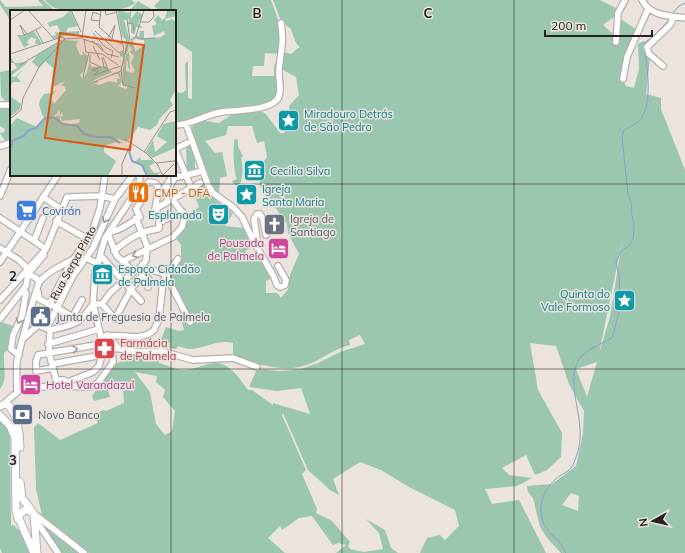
<svg xmlns="http://www.w3.org/2000/svg" width="685" height="553" font-family="Mulish,sans-serif">
<rect width="100%" height="100%" fill="#eae3de"/>
<path fill="#9bc7b1" fill-rule="evenodd" d="M0 0 6 7 43 6 38 0H43L53 9 65 11H11V21L0 5Z
M45 0H132L135 3C124 14 69 13 55 8 51 7 48 3 45 0Z
M160 0H271L280 25 282 44 278 96 266 104 218 109 187 121 175 122V92L182 93 186 90 185 64 188 61V98L192 99V52L175 41V11H160L154 6ZM265 53 279 54 274 66V76H252L253 66H264Z
M273 0H600L622 11 603 25 614 35H619L621 19 637 30 621 77 626 86 634 88 639 69 638 44 644 41 650 58 646 94 661 98V109L685 170V553H561L547 538 540 527 533 498 528 492 527 486 552 484 576 466 583 433 584 411 569 384 556 346 530 343 538 390 562 433 561 457 547 470 535 475 526 455 502 468 509 475 532 478 517 486 485 489 492 504 519 500 546 553H420L427 538 440 535 445 540 459 526 455 510 409 487 381 470 360 462 333 479 339 495 330 490 308 470 283 413 282 415 306 470 302 474 317 509 316 513 332 521 350 542 348 546 350 549 364 552 383 549 379 533 366 519 385 530 391 548 398 553H336L346 545 338 543 333 545 312 516 299 518 282 530 280 526 268 538 285 553H89L42 515 36 489 34 428 38 423 60 440 98 423 94 415 103 410 106 411 124 403 123 388 120 385 108 390 110 397 94 401 92 396 115 364 122 361 123 352 144 355 161 353 159 363C166 365 174 369 181 370 193 371 203 364 215 363 229 362 241 380 248 390H252L273 405V403L310 414 301 388 277 391 249 387 257 369 280 371 301 369 318 363 340 352 365 344 360 335 349 340 350 345C337 348 326 356 314 362 288 375 259 365 233 356V343C217 339 206 348 191 349 187 349 182 347 178 346L176 349 169 348 170 343 160 342 166 327 179 331 184 330 181 319 184 317 189 321 170 277 181 256V245L175 237 187 215 199 207 192 188 203 184C210 197 221 204 233 213L225 226 244 228 255 246 245 251 253 257 259 254 272 278 266 281V293H277L281 298 288 289 290 275 299 254 288 233 287 224 260 186 258 172 260 171 258 170V160L264 174H266L262 164 267 157 264 141 257 143 252 126H228L226 135 205 141 215 153 222 152 227 176 220 178 219 195 214 190 191 129C198 117 208 122 219 123L234 113 259 110 266 114 280 133H284L291 118 289 106 299 95 296 77 281 69 284 52 291 54 298 48H300L295 41 291 29 281 21ZM622 242 610 317 599 353ZM597 362 587 397 576 369ZM135 372 157 376 156 382 165 390 163 397 175 411 172 431 165 435 156 424 150 392ZM571 493 579 496 578 511 562 505Z
M138 1 155 11H117L131 9Z
M11 70V102L7 103 1 96 0 72Z
M0 109H11V139L5 141 0 133 4 132 5 129 0 126Z
M235 139 238 140V146L243 157H241C243 166 243 175 240 185L238 186 233 183 232 181 237 179C234 175 232 144 235 139Z
M190 143 195 157V172L187 175 186 146Z
M1 322 16 327 10 347 4 353C3 365 8 380 0 389V323Z
M0 422C10 427 11 437 10 448L11 525 15 526 17 529H19L30 553H2L0 548Z
M45 524 86 553H60L43 527Z"/>
<g fill="none" stroke-linecap="round" stroke-linejoin="round">
<path stroke="#8ba2c5" stroke-width="1" d="M672 14 679 6 685 3
M566 553C562 540 545 533 542 519 538 501 546 485 561 475 564 473 569 471 571 468 573 466 575 460 576 457 590 423 563 387 579 359 583 352 604 342 612 338L621 306 619 276 616 262 621 251 629 246 633 239 634 225 631 211 632 205 628 194 622 137 624 130C628 128 634 125 638 122 655 106 646 64 644 43L656 34 670 19"/>
<defs>
<path id="minor" d="M642 0C650 16 669 16 685 18
M616 42 618 13 625 0
M663 66 649 54 647 47 670 25 674 17
M623 79 627 57 648 9
M0 105H11
M186 124 208 185 213 193 234 208 242 217 255 244 274 277 277 285 280 287 285 285 286 280 278 266
M175 125C192 125 206 114 222 112 235 110 275 111 279 96 282 88 278 78 279 69 281 49 284 44 281 23
M0 146 11 143
M175 149 191 187
M175 149 187 143
M175 174 178 177 199 172
M141 189 149 182 155 183 158 186 157 196
M0 196 11 169
M43 197 61 209
M167 202 170 186 174 179
M155 209 200 183
M0 218 46 249
M136 218 147 246 146 260 140 268 149 280 148 287
M56 221 88 239
M163 221 155 209 157 198 172 177H178
M109 233 122 228 140 217 136 209 145 195 139 187
M108 234 117 256 134 272
M34 241 43 218
M258 246 254 219 257 214H260L263 219 266 235
M0 248 19 260 28 269
M114 251C128 239 140 231 158 229L159 228V222L183 212
M100 255 141 301
M86 258 97 263
M123 261 173 237 182 227 185 216 172 199
M0 262 58 175
M28 274 36 278 39 282
M166 275 190 322
M38 292 39 299 58 308 79 321
M0 300 46 249 67 197 101 196 115 199
M102 304 115 319 131 289 144 274
M73 316 82 300
M0 319 26 286 28 274 44 255
M38 325 50 330 49 353 101 344
M47 328 73 276 93 248 115 199 133 175
M50 330C74 325 79 325 93 304H102L110 293 136 270C144 267 158 271 166 275
M107 335 118 348
M101 337C118 331 139 344 154 330L159 319 163 281 178 259
M24 338 38 325 45 313 69 266 92 232 100 208 105 175
M48 344 99 329
M101 346 140 352 161 351 193 360 233 358 257 367
M49 353 53 368 36 371V362L38 355Z
M19 355 11 349 13 335 22 316 26 293
M52 364 102 355
M53 368 56 380H64
M66 386 89 387 98 383 113 362 112 347
M17 392C17 382 16 372 17 361 19 352 36 286 40 281 48 271 62 266 73 259
M3 404 20 390 63 384 93 372 99 366 102 355 101 337 93 304 95 273 105 238 139 187 140 175
M33 513 84 553
M35 519 58 553"/>
<path id="major" d="M0 406 6 404C17 409 20 436 20 447
M0 415 10 426 15 437 16 512 34 553
M20 482 22 498 32 511
M18 519 20 514 25 510 30 511 34 514 37 553"/>
</defs>
<use href="#minor" stroke="#b8b0ac" stroke-width="8"/>
<use href="#major" stroke="#b8b0ac" stroke-width="9"/>
<use href="#minor" stroke="#fff" stroke-width="5.5"/>
<use href="#major" stroke="#fff" stroke-width="7"/>
</g>
<defs><path id="oneway-chevron" d="M-2-3.5L2.5 0L-2 3.5" fill="none" stroke-width="1.6" stroke-linecap="round" stroke-linejoin="round"/></defs>
<g stroke="#9c9b9b">
<use href="#oneway-chevron" transform="translate(105 220) rotate(114)"/>
<use href="#oneway-chevron" transform="translate(135 255) rotate(158)"/>
<use href="#oneway-chevron" transform="translate(19 321) rotate(113)"/>
<use href="#oneway-chevron" transform="translate(75 349) rotate(-9)"/>
</g>
<path fill="none" stroke="#242120" stroke-width="1" stroke-opacity="0.55" d="M171 0V11M342 0V553M514 0V553M171 175V553M0 184H685M0 369H685"/>
<defs>
<symbol id="sight-square" viewBox="-11 -11 22 22"><rect x="-9" y="-9" width="18" height="18" rx="4" fill="#0f9aa8" stroke="#eae3de"/><path d="M0-6L1.8-2.2L6-1.7L2.9 1.2L3.7 5.4L0 3.3L-3.7 5.4L-2.9 1.2L-6-1.7L-1.8-2.2Z" fill="#fff"/></symbol>
<symbol id="museum-square" viewBox="-11 -11 22 22"><rect x="-9" y="-9" width="18" height="18" rx="4" fill="#0f9aa8" stroke="#eae3de"/><path d="M0-6L6-3V-2H-6V-3ZM-5-1h2V3h-2ZM-1-1h2V3h-2ZM3-1h2V3H3ZM-6 4H6V6H-6Z" fill="#fff"/></symbol>
<symbol id="restaurant-square" viewBox="-11 -11 22 22"><rect x="-9" y="-9" width="18" height="18" rx="4" fill="#e8710a" stroke="#eae3de"/><path d="M-5-6h1v4h1v-4h1v4h1v-4h1v5L-1.5 .5V6h-2V.5L-5-1ZM5-6V6H3V1.5H1.5Q1.5-4 5-6Z" fill="#fff"/></symbol>
<symbol id="supermarket-square" viewBox="-11 -11 22 22"><rect x="-9" y="-9" width="18" height="18" rx="4" fill="#3f7fe0" stroke="#eae3de"/><path d="M-6-5.5h2.5l.6 2H6L4.5 2H-2.5L-4.4-4H-6ZM-1.5 3.2a1.3 1.3 0 1 0 .1 0ZM3 3.2a1.3 1.3 0 1 0 .1 0Z" fill="#fff"/></symbol>
<symbol id="theatre-square" viewBox="-11 -11 22 22"><rect x="-9" y="-9" width="18" height="18" rx="4" fill="#0f9aa8" stroke="#eae3de"/><path d="M-5-5.5Q0-4 5-5.5V0Q5 5 0 6Q-5 5-5 0ZM-3.3-2.5H-1v1.5H-3.3ZM1-2.5H3.3v1.5H1ZM-2.8 1Q0 5.5 2.8 1Z" fill="#fff"/></symbol>
<symbol id="church-square" viewBox="-11 -11 22 22"><rect x="-9" y="-9" width="18" height="18" rx="4" fill="#6b7280" stroke="#eae3de"/><path d="M-1.2-6h2.4v3.5h3.3v2.4h-3.3V6h-2.4V-.1h-3.3v-2.4h3.3Z" fill="#fff"/></symbol>
<symbol id="hotel-square" viewBox="-11 -11 22 22"><rect x="-9" y="-9" width="18" height="18" rx="4" fill="#d1479c" stroke="#eae3de"/><path d="M-6-4.5h1.5V1H6V5H4.5V3h-9V5H-6ZM-4 0a1.8 1.8 0 1 1 3.6 0ZM.5 0V-2.5h3Q6-2.5 6 0Z" fill="#fff"/></symbol>
<symbol id="civic-square" viewBox="-11 -11 22 22"><rect x="-9" y="-9" width="18" height="18" rx="4" fill="#5c6f8a" stroke="#eae3de"/><path d="M-.6-6.5H3V-4.5H.6V-3L4-1V1h2V6H-6V1h2V-1L-.6-3ZM-1.2 2.5V6h2.4V2.5Z" fill="#fff"/></symbol>
<symbol id="pharmacy-square" viewBox="-11 -11 22 22"><rect x="-9" y="-9" width="18" height="18" rx="4" fill="#e0444e" stroke="#eae3de"/><path d="M-2-6h4v4h4v4h-4v4h-4v-4h-4v-4h4Z" fill="#fff"/></symbol>
<symbol id="bank-square" viewBox="-11 -11 22 22"><rect x="-9" y="-9" width="18" height="18" rx="4" fill="#5c6f8a" stroke="#eae3de"/><path d="M-6-4H6V4H-6ZM0-2.3a2.3 2.3 0 1 0 0 4.6a2.3 2.3 0 1 0 0-4.6Z" fill="#fff"/></symbol>
</defs>
<g fill-rule="evenodd">
<use href="#sight-square" x="276" y="108" width="25" height="25"/>
<use href="#museum-square" x="242" y="158" width="25" height="25"/>
<use href="#restaurant-square" x="126" y="180" width="25" height="25"/>
<use href="#sight-square" x="234" y="182" width="25" height="25"/>
<use href="#supermarket-square" x="14" y="198" width="25" height="25"/>
<use href="#theatre-square" x="206" y="202" width="25" height="25"/>
<use href="#church-square" x="262" y="212" width="25" height="25"/>
<use href="#hotel-square" x="266" y="236" width="25" height="25"/>
<use href="#museum-square" x="90" y="262" width="25" height="25"/>
<use href="#sight-square" x="612" y="288" width="25" height="25"/>
<use href="#civic-square" x="28" y="304" width="25" height="25"/>
<use href="#pharmacy-square" x="92" y="336" width="25" height="25"/>
<use href="#hotel-square" x="18" y="372" width="25" height="25"/>
<use href="#bank-square" x="10" y="402" width="25" height="25"/>
</g>
<g text-anchor="middle" stroke-width="3" stroke-linejoin="round" paint-order="stroke">
<g font-size="11" fill="#0d838f" stroke="#eae3de" text-anchor="start">
<text x="304" y="118">Miradouro Detrás<tspan x="304" dy="13">de São Pedro</tspan></text>
<text x="270" y="175">Cecilia Silva</text>
<text x="262" y="193">Igreja<tspan x="262" dy="13">Santa Maria</tspan></text>
<text x="202" y="219" text-anchor="end">Esplanada</text>
<text x="118" y="273">Espaço Cidadão<tspan x="118" dy="13">de Palmela</tspan></text>
<text x="610" y="298" text-anchor="end">Quinta do<tspan x="610" dy="13">Vale Formoso</tspan></text>
</g>
<g font-size="11" fill="#c56008" stroke="#eae3de" text-anchor="start">
<text x="154" y="197">CMP - DFA</text>
</g>
<g font-size="11" fill="#366cbe" stroke="#eae3de" text-anchor="start">
<text x="42" y="215">Covirán</text>
</g>
<g font-size="11" fill="#5b616d" stroke="#eae3de" text-anchor="start">
<text x="290" y="223">Igreja de<tspan x="290" dy="13">Santiago</tspan></text>
</g>
<g font-size="11" fill="#b23c85" stroke="#eae3de" text-anchor="end">
<text x="264" y="247">Pousada<tspan x="264" dy="13">de Palmela</tspan></text>
<text x="46" y="389" text-anchor="start">Hotel Varandazul</text>
</g>
<g font-size="11" fill="#242120" stroke="#eae3de">
<text transform="translate(73 263) rotate(-61)" y="4">Rua Serpa Pinto</text>
</g>
<g font-size="11" fill="#4e5e75" stroke="#eae3de" text-anchor="start">
<text x="56" y="321">Junta de Freguesia de Palmela</text>
<text x="38" y="419">Novo Banco</text>
</g>
<g font-size="11" fill="#be3a42" stroke="#eae3de" text-anchor="start">
<text x="120" y="347">Farmácia<tspan x="120" dy="13">de Palmela</tspan></text>
</g>
</g>
<g transform="translate(10 10)">
<rect width="166" height="166" fill="#eae3de"/>
<path d="M60 0 68 16 58 18 56 22 69 21 70 26H54L45 29 41 27 46 25 45 22 51 23 47 15 40 17 37 13 53 7ZM107 0 119 3 121 0V9L127 1 133 5 128 14 133 18 126 17 125 24 121 23V14L124 13H118L119 9 114 10 119 28 118 41 113 47 110 46V43L115 41 116 30 112 26ZM166 0V6L155 9 156 11 162 9 166 12V79L160 90 163 95 150 108 147 115 140 120 128 117 119 130 116 128 118 130 116 132 109 129 107 130 114 133 106 132 94 136V142L106 151 98 166H0V116L7 108 27 117 34 109 29 95 30 90 34 84 41 83 43 58 35 51 39 47 29 58 22 52 26 46 53 30 68 31 66 35 70 45H73L72 41 78 46 74 61 70 65 72 68 77 63 79 52 82 57 95 56 102 62 84 70V73L89 75 100 71 107 73V69L101 68 110 69 108 64H100L110 62 112 72 108 76 116 79 118 76 113 75 112 60 115 53 113 55V48L114 46 115 51 116 44 122 40 118 34 126 26 127 28 126 24 129 28 130 21H134V29L151 27 155 24 154 21 144 26 142 16 147 14 144 10 148 5 152 10 155 8 157 1ZM126 29 134 30V35L125 42 123 30ZM119 41 124 46 121 53 125 61 122 63 116 61V50L118 52V57L120 60ZM55 71 51 76H54L56 80 44 94 40 87 47 80 42 82 43 77ZM49 99 50 106 52 102 53 106 50 107 52 111 70 109 69 113 55 115 51 113 49 105 35 110 47 104ZM24 21 32 34H25L26 29 21 27 17 32 19 35 14 37 7 25H16ZM0 47 5 53 18 52 1 66 5 67 14 58 7 67 11 72H3L0 76V62L7 58 4 53H0ZM0 86 11 94 10 99 0 107ZM166 111V144L165 138 142 148 136 142 143 130 145 142 157 132 147 126 153 114ZM130 147 131 150H142L145 153 139 156 144 163 151 162 146 166H138L132 155 125 152Z" fill="#9bc7b1" fill-rule="evenodd"/>
<path fill="none" stroke="#8ba2c5" stroke-width="2" d="M0 141 2 131 14 126 19 120 26 118 34 109 43 107 53 114 67 116 74 124 86 127H100L110 133M119 141 122 151 132 155 137 166"/>
<path fill="none" stroke="#9b9592" stroke-width="1" d="M18 0 45 30M61 0 71 22M95 0 96 5 107 2M106 0 114 40 109 43M117 9 120 30M0 10 15 0M90 11 81 10 83 2 91 5M131 12H139L144 7 143 0M117 14 123 13 124 20M89 17 105 31 112 34M89 17 91 0M26 20 33 33M85 21 109 43M83 23 95 37 103 41 101 48M17 24 14 25 10 15 17 24 31 17M126 26 130 29 145 28M98 28 105 15M53 29 72 28 76 0M73 29 90 35 93 40M74 29 76 42 92 44 108 55M102 29 105 15M82 31 97 44 109 47M83 36 90 50M0 44 52 27 55 29M80 45V52L91 57M93 47 98 59M92 48 94 57 98 59M10 55 52 30M91 57 82 60 88 61 84 65 111 56M73 67 79 43M88 72H84L111 61M125 78 113 75 111 60 118 32 126 26 134 0M0 109 11 100 13 88 29 57 55 29M115 129 136 143M134 142 160 102 166 100M135 142 147 154 153 166M146 153 165 151M153 165 164 154M112 166V154L121 133"/>
<path fill="#de560d" fill-opacity="0.15" stroke="#de560d" stroke-width="2" d="M50 23 134 35 120 140 35 128Z"/>
<rect width="166" height="166" fill="none" stroke="#242120" stroke-width="2"/>
</g>
<g font-size="13" text-anchor="middle" font-weight="bold" fill="#242120" stroke="#eae3de" stroke-width="3" stroke-linejoin="round" paint-order="stroke">
<text x="257" y="18">B</text>
<text x="428" y="18">C</text>
<text x="13" y="281">2</text>
<text x="13" y="465">3</text>
</g>
<g transform="translate(653 521) rotate(262)" stroke="#eae3de" stroke-width="3" paint-order="stroke">
<path d="M0-3L7 15L0 10L-7 15Z" fill="#242120"/>
<text y="-6" font-size="11" font-weight="bold" text-anchor="middle" fill="#242120">N</text>
</g>
<path d="M545 30v6h107v-6" fill="none" stroke="#242120" stroke-width="2"/>
<text x="551" y="30" font-size="12" fill="#242120" stroke="#eae3de" stroke-width="3" paint-order="stroke">200 m</text>
</svg>
